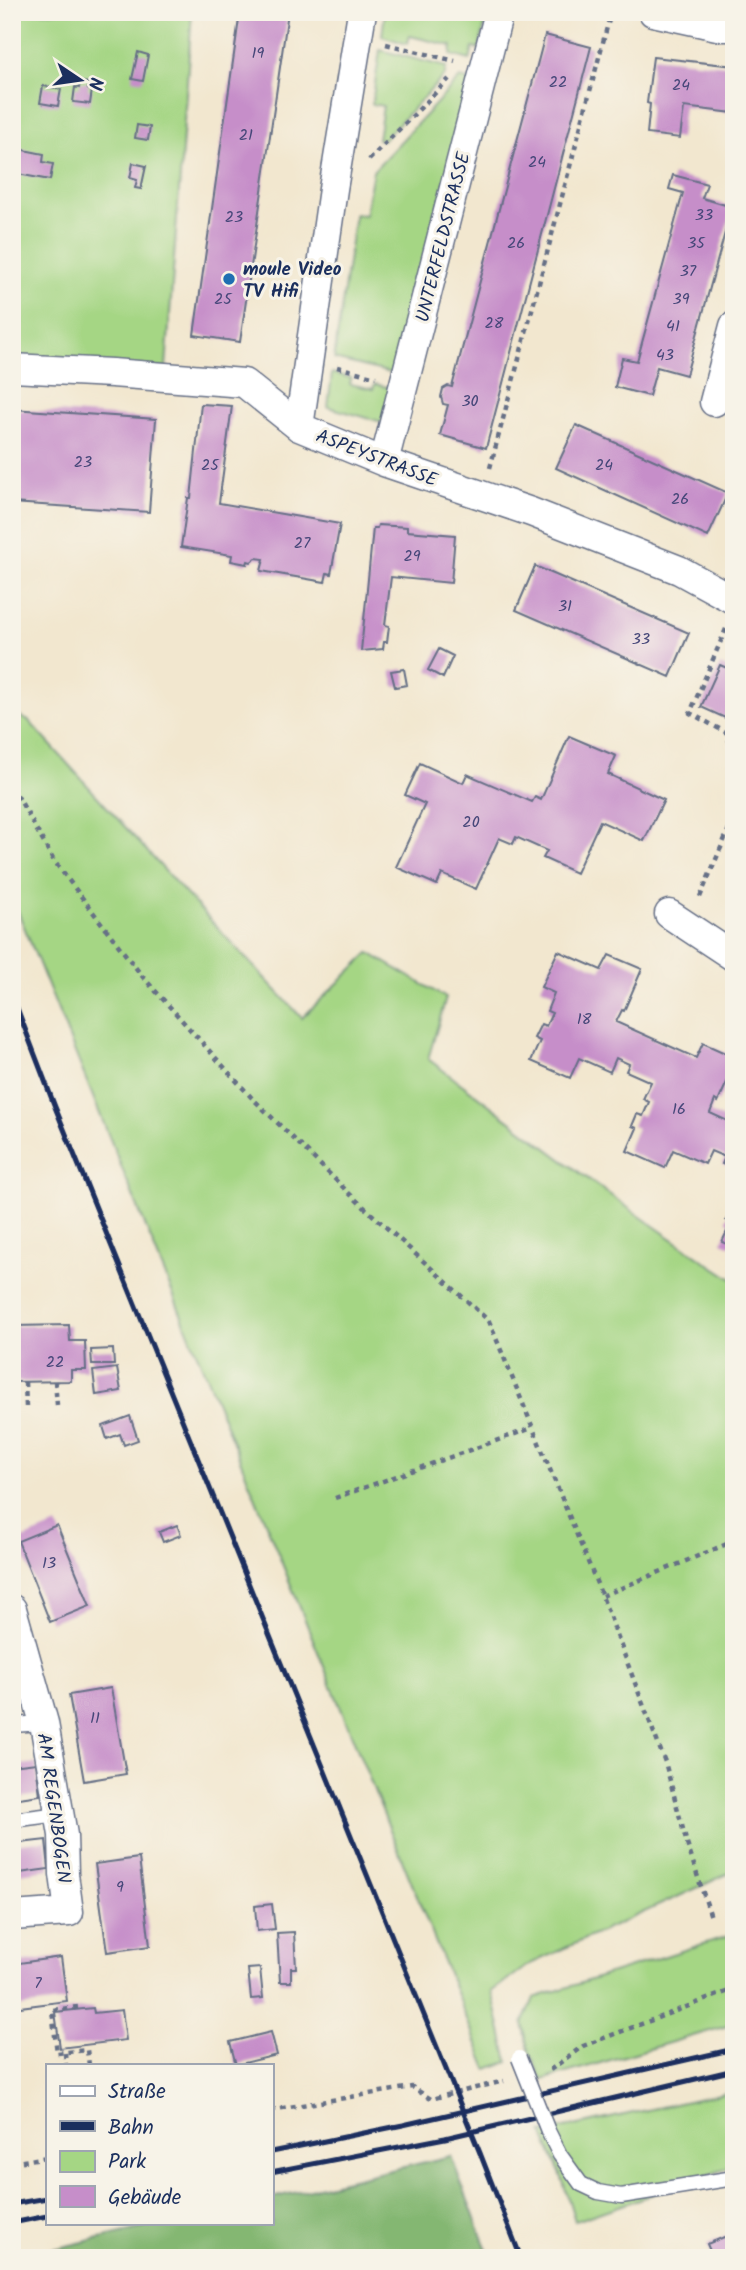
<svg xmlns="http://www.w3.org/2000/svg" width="746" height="2270" font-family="Kalam,sans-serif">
<rect width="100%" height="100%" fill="#f7f3e8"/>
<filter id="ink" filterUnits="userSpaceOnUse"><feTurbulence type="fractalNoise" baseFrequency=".0143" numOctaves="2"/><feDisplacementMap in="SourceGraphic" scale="14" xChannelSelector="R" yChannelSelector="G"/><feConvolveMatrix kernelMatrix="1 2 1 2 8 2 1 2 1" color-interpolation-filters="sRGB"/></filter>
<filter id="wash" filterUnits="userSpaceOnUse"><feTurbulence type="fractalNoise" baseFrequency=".00686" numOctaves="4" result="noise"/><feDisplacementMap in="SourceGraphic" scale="28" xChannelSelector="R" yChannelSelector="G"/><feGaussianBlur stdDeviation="1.57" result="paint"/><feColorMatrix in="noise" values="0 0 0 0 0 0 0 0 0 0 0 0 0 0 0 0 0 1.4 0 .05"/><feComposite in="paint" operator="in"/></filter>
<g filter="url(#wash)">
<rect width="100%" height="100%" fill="#f2e7cf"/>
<path fill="#a5d684" stroke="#608271" stroke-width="2" d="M12 12H192L166 368H12Z
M385 12H488L479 49 473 48 470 60 451 55 452 46 410 36 407 44 382 36Z
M380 50 446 67 445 75 383 140 378 139 383 106 372 104Z
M460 78 471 81 395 374 334 359 355 214 365 215 373 171Z
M332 373 351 378 350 384 373 389 375 384 391 388 382 422 328 407Z
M12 713 29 721 185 893 302 1018 369 953 446 998 428 1059C529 1134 628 1212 734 1280V1871L530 1964 492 1991 508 2062 487 2069 12 897Z
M734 1934V2024L542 2080 530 2054 523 2024 534 1998Z
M734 2091V2166L575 2221 561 2175 542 2133Z"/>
<path fill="#84b772" stroke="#507368" stroke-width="2" d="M451 2156 490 2258H15L164 2223H271V2198Z"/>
<g id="blocks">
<path fill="#c68ec9" d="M240 12H288L240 342 194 335Z
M545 35 591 47 486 448 440 435 448 405 443 404 441 397 443 389 448 386 452 387Z
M138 52 148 55 143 81 132 79Z
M653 57 734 66V113L684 107 680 138 647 134 650 104 647 103Z
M80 82 89 83 88 89 92 90 90 104 73 102 75 87 79 88Z
M43 86 61 89 58 106 40 103Z
M137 125 150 127 148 140 135 138Z
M14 148 44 154 43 162 53 164 50 180 12 173Z
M133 163 146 166 141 189 135 188 137 180 130 178Z
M673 175 707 184 702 198 732 207 686 375 657 367 649 396 615 387 622 358 637 361 675 222 683 193 669 189Z
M201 404 232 406 219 503 340 524 331 574 327 573 325 582 261 571 264 559 256 558 251 562 248 561 247 564 231 561 232 555 181 547 188 498H191Z
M12 409 156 419 149 512 12 503Z
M576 425 728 493 708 537 556 468Z
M378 525 407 527V531L455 535 451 583 391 577 385 625 389 626 387 642H384L383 649 361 651 373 528H377Z
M535 566 689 633 670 677 516 610Z
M439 649 453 656 443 678 428 670Z
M720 665 734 671V722L701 707Z
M404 669 407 685 395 687 391 671Z
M569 736 616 756 608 774 664 800 644 841 600 821 576 873 543 858 547 851 516 837 513 844 499 838 476 889 442 874 437 885 396 867 425 804 405 795 420 763 463 783 467 774 532 802 535 797 541 800Z
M558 951 601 970 609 955 642 969 624 1011 622 1010 616 1022 696 1058 703 1043 734 1057V1067L718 1102 715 1100 710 1113 734 1124V1169L722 1164 725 1157 711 1151 705 1164 673 1150 665 1168 627 1151 637 1128 632 1126 637 1114 643 1116 649 1102 643 1099 651 1082 626 1071 629 1064 616 1058 610 1072 579 1058 570 1078 531 1061 540 1041 534 1038 541 1024 546 1026 552 1013 547 1011 554 993 541 987Z
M734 1203V1247L722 1242 731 1223 726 1220Z
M69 1325 70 1341H85L86 1370H71V1381L12 1382V1326Z
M113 1349 114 1365H92L91 1350Z
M117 1368 121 1391 96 1395 93 1371Z
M130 1416 138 1440 124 1445 120 1434 107 1439 103 1426Z
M57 1525 90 1606 50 1622 18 1541Z
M177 1525 181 1535 163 1542 159 1532Z
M111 1688 126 1774 84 1781 69 1695Z
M36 1763 40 1795 12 1799V1766Z
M46 1840 49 1869 12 1874V1844Z
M139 1858 150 1946 107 1952 95 1864Z
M272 1904 275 1929 257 1931 255 1906Z
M294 1932 296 1968H291V1982H280L277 1933Z
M61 1957 67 2001 12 2008V1964Z
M260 1968 263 1998 251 1999 248 1969Z
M93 2008 94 2013 122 2010 126 2040 60 2048 55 2012Z
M271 2032 277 2055 236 2065 230 2042Z
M734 2233V2258H713L707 2244Z"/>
</g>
</g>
<g filter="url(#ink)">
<use href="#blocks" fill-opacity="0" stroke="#666f86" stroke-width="2"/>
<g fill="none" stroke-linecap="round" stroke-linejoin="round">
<defs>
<path id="lane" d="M12 1725 44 1723
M12 1820 59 1814
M548 2131 560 2155 581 2184 598 2192 621 2196 734 2178"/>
<path id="street" d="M653 12 722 27H734
M12 368 112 373 244 383 299 427 384 462 531 512 679 570 734 600
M714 402 734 326
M299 427 333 189 362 12
M384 462 499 12
M669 914 734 957
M12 1609 44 1723 63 1835 64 1874 69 1912 12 1916"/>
</defs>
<use href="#lane" stroke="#666f86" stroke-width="17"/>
<use href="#street" stroke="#666f86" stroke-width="31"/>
<path stroke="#666f86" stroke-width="4.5" stroke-dasharray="5 5" stroke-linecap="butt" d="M386 44 455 61
M369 160 449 79
M337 367 376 377
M490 468 611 12
M726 629 690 713 727 733 734 761
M12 786 54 861 142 976 251 1097 354 1198 489 1321 602 1596 665 1762 687 1844 711 1917
M700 897 734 817
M55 1381 57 1405
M25 1382 26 1407
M335 1498 532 1428
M602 1596 734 1541
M13 1945 15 1963
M78 2007 52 2010 57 2053 87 2050 89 2065
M65 2053 66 2065
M550 2070 583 2046 734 1989
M271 2110 412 2087 431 2099 504 2081
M12 2163 47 2157"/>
<use href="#lane" stroke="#fff" stroke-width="14"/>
<use href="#street" stroke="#fff" stroke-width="28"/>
<path stroke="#1b2f5e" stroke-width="5" d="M12 995 55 1107 480 2153 521 2258
M271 2152 403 2125 734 2049
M271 2172 445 2138 734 2070
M12 2204 47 2198
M12 2223 47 2216"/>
<defs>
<path id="lane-bridge" d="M519 2058 548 2131"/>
</defs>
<use href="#lane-bridge" stroke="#666f86" stroke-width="17" stroke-linecap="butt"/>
<use href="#lane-bridge" stroke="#fff" stroke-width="14"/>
</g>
</g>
<circle fill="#1f6fb2" stroke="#f7f3e8" stroke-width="2.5" cx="229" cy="279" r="7"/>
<g text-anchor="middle" stroke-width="6" stroke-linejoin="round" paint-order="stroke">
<g font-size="16" fill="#464779">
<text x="258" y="58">19</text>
<text x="558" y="87">22</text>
<text x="681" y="90">24</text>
<text x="246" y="140">21</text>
<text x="537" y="167">24</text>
<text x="704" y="220">33</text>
<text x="234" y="222">23</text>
<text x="516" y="248">26</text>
<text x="696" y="248">35</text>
<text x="688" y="276">37</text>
<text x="223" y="304">25</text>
<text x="681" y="304">39</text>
<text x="494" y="328">28</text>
<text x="673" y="331">41</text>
<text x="665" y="360">43</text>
<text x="470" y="406">30</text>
<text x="83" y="467">23</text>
<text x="210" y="470">25</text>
<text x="604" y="470">24</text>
<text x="680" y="504">26</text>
<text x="302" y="548">27</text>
<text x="412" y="561">29</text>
<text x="565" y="611">31</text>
<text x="641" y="644">33</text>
<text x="471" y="827">20</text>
<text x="584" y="1024">18</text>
<text x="679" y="1114">16</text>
<text x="55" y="1367">22</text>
<text x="49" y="1568">13</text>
<text x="95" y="1723">11</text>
<text x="120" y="1892">9</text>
<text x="38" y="1988">7</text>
</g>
<g font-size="19" fill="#1b2f5e" stroke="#f7f3e8">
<text transform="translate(442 237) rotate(-76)" y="7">UNTERFELDSTRASSE</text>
<text transform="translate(377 457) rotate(21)" y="7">ASPEYSTRASSE</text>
<text transform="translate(55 1808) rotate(82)" y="7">AM REGENBOGEN</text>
</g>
<g font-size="19" font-weight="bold" fill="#1b2f5e" stroke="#f7f3e8" text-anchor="start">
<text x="243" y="275">moule Video<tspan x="243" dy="22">TV Hifi</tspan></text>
</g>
</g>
<rect width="746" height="2270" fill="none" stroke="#f7f3e8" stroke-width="42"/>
<rect x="46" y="2064" width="228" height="161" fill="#f7f3e8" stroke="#9fa5b1" stroke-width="2"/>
<rect x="60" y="2086" width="35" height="10" fill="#ffffff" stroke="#9fa5b1" stroke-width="2"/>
<text x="108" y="2098" font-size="21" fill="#1b2f5e">Straße</text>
<rect x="60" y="2121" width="35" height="10" fill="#1b2f5e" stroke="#9fa5b1" stroke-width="2"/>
<text x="108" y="2134" font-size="21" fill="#1b2f5e">Bahn</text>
<rect x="60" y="2151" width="35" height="21" fill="#a5d684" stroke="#9fa5b1" stroke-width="2"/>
<text x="108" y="2168" font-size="21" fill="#1b2f5e">Park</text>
<rect x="60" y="2186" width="35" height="21" fill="#c68ec9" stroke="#9fa5b1" stroke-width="2"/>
<text x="108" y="2204" font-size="21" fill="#1b2f5e">Gebäude</text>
<g transform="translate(80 80) rotate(103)" stroke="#f7f3e8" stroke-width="5" paint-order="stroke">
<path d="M0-5L12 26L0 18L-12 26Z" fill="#1b2f5e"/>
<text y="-10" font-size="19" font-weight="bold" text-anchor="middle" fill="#1b2f5e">N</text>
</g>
</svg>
